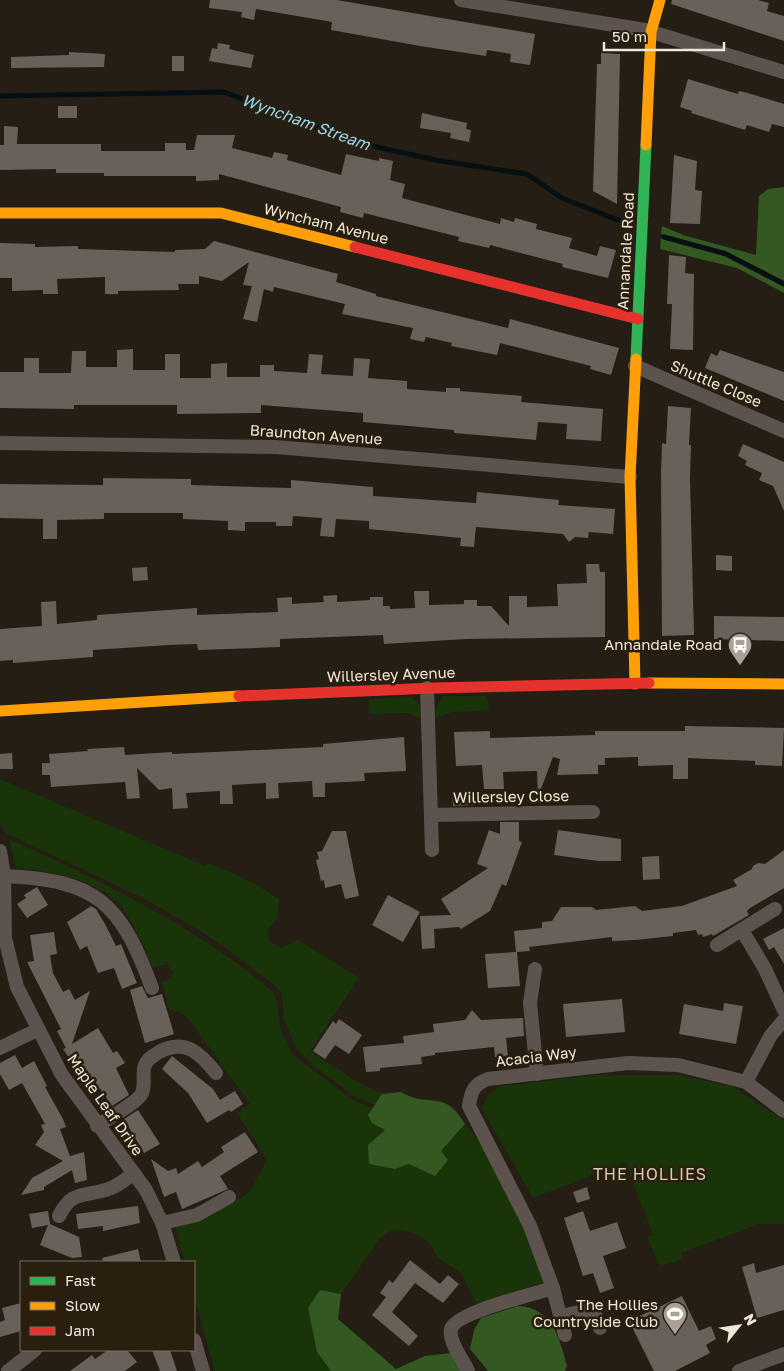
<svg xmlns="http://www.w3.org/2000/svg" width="784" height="1371" font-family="'Golos Text',sans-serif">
<rect width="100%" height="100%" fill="#241e14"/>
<path fill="#1a340a" d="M443 696H487L489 710 452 712 435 718 436 706Z
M413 697 421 708 423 718 406 713 369 714V699Z
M0 779 205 866 209 863 252 882 279 899 277 919 268 929 269 942 282 948 298 940 359 978 310 1051 361 1084 382 1094 376 1105 355 1097 313 1065 297 1049 284 1020 282 993 273 984 234 954 199 930 141 897 6 833 0 822Z
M9 839C82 872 155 907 221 952 239 964 256 978 273 992L276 996 281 1031 293 1055 354 1101 372 1108 368 1115 385 1130 383 1132 395 1169 441 1151 465 1124C504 1168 523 1228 544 1282L478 1306 461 1273 438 1258 429 1242 414 1233 394 1229 380 1238 341 1294 320 1290 317 1352 331 1371H215L194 1296V1262H185L175 1227 205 1219 249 1193 267 1160 237 1113 250 1104 193 1025 182 1013 169 1009 162 982 171 978 173 973 167 964 153 968C144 947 135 925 121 907 100 880 48 870 16 868Z
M595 1075H681L733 1087 784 1121V1224H759L681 1253 683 1259 660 1266 647 1237 653 1234 625 1162 533 1198 482 1109 488 1094 502 1086Z"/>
<path fill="#345821" d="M784 187V281L725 251 661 234 662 226 683 235 756 255 759 196 768 189Z
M661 238 724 255 784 284V293L737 268 660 249Z
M401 1092C430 1109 444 1088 465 1124L441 1151 448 1160 435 1176 409 1164 395 1169 369 1164 368 1145 385 1130 372 1123 368 1115 382 1094Z
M320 1290 341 1294 338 1319 396 1369 425 1356 450 1353 466 1371H331L317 1352 308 1308Z
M518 1306C552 1307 560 1339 567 1366L565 1371H488L470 1349 474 1330 481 1318Z"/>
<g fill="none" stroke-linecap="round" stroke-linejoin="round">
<path stroke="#060f12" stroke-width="5" d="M0 96 224 92 355 142 435 160 527 174 562 198 628 224
M664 237 726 254 784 284"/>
</g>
<path fill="#676159" d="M210 0H337L535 34 530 65 510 62 511 54 487 50 486 56 420 46 331 30 332 22 256 9 254 20 241 17 242 12 209 8Z
M672 0H758L769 3 767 11 784 16V41L671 4Z
M218 43 230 45 229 49 254 55 251 68 209 61 212 48 217 49Z
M69 52 105 54 104 67 11 68V57L69 55Z
M601 53 620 54 617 204 593 191 597 64H601Z
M172 56H184V71H172Z
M688 79 738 94 739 91 748 93 784 104V127L772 124 769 132 747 125 745 130 691 113 692 111 680 107Z
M58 106H77V118H58Z
M422 113 467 123 466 129 471 130 469 142 450 138 451 133 420 128Z
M4 126 18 127 17 144H101V151H165V143H186V150H194L197 135H235L232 148 272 158 274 152 288 155 287 160 341 175 346 154 379 161V158L393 161 390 180 405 184 402 198 500 224 501 218 514 222 515 218 537 224 536 229 572 238 569 248 597 256 600 246 616 250 608 278 562 267 563 264 490 245 489 248 458 241 459 237 364 213 363 218 340 212 341 207 219 174V180L196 181V176H104V173H56V169L0 170V145H4Z
M674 155 697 161 695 190 702 191 700 224 670 223Z
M214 241 338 274 336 282 376 294V296L508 328 510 319 619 348 611 375 590 369 591 366 500 343 497 355 451 346 452 343 426 337 424 342 410 339 413 328 342 314 345 304 274 287 273 292 264 289 257 322 243 319 252 286 243 285 249 262 222 281 199 276V284H178L179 290 118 291V294H105V277L57 279 58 294H43V290L12 291V278H0V243L35 244V247L78 246V249L175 252V250L205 249Z
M669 255 686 257 685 273 694 274 693 350 670 349 672 304H667Z
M133 349V370H165V354H180V378H211V364L227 363V377H260V365H274V371L307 373 309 354 323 355 321 374 353 376 354 358 370 359 368 378 407 381V389L446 392V388H460V391L522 396 521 402 603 409 601 441 566 439 567 424 538 422 536 440 454 433V430L363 422V413L261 405V413L177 414V405H74V409L0 408V372H24V358H39V373H71L72 351H86V367H117V350Z
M720 350 784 372V401L705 368 711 353 717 356Z
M668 406 691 408 689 445H691L690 479 694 635 662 636 661 474 662 443 666 444Z
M743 444 784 462V511L773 486 759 480 762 473 745 465 747 461 738 456Z
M103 478 191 479V485L291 488V480L373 487V496L476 503 477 492 559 500 558 505 615 509 613 534 589 532 588 538 575 537 569 542 563 534 476 527 474 547 460 546 461 538 369 529V521L336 519 334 537 320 536 322 518 293 516 292 526H276V522H245V531L228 530V521L183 519V513H104V519L57 520V539H43V519L0 518V484L103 485Z
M716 555 732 556V571L716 570Z
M586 564H599L600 572H605V637L466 639 384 644 383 635 280 639V647L198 650 197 644 169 645 93 650V657L13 663V660L0 661V629L42 626 41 602 56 601 57 624 97 620V615L197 608V615L278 612 277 598 292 597V604L307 603 324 602 323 596 337 595V602L370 600V597H383V606H390V609L415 608 414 591H429V605L464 604V600H477V606H491L509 626V596H527V607L558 606 557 584 587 583Z
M147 567 148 580 133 581 132 568Z
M714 616 784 617V641L714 639Z
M685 726 784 728 782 766 755 765V761L688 758V779H673V765L638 766V757L605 758V765H598V774L557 775 560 759 553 757 538 797 537 771 503 772 504 789H484L482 765 456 766 454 732 490 731V738L595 735V731H685Z
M404 737 406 771 364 773 365 781 325 783V797H313L312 781 278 783 279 798 266 799V783L232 785 233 804H220V791L186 793 188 808 173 809 172 788 159 790 137 768 140 798 127 799 125 782 51 787 50 775H42V763H50L49 754 88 751 87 749 124 747 125 755 172 752V754L323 747V744Z
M12 753 13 769H0V754Z
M474 791 475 805 453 806 452 792Z
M500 822H519V841L522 842 506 886 502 884 490 911 461 929 459 927 434 929 435 948 422 949 420 916 451 915 441 899 488 868 477 864 489 830 500 834Z
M558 830 621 839V861H598L554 855Z
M332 831H346L359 896 345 899 341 884 325 888 324 880 321 881 316 860 319 859 317 852 322 851Z
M784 850V888L750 908 747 911 749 915 713 936 712 934 703 937 702 934 698 935 696 930 673 933V936L635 940 612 941V937L529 947 530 951 517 952 520 986 488 988 485 954 516 952 514 931 542 928V922L552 921 561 907H592L596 910 635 906 642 911 682 906 737 886 733 880 752 869 753 866 758 863 765 864Z
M659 856 660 879 643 880 642 857Z
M37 887 48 905 27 918 17 904 26 898 24 895Z
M388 895 420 912 403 942 372 925Z
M91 906 96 909 105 924 116 946 121 944 137 983 122 989 114 968 98 973 87 946 80 950 67 922Z
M784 928V964L774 947 769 950 763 939Z
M54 932 57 954 50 955 53 973 63 992 69 989 75 1000 90 991 72 1044 98 1028 113 1053 117 1051 125 1063 116 1068 129 1095 112 1106 94 1080 86 1084 63 1049 66 1048 57 1031 61 1029 27 962 34 961 30 935Z
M142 986 148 998 162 994 174 1034 145 1043 130 990Z
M622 999 625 1032 566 1037 563 1004Z
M724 1003 743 1006 736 1044 679 1034 684 1004 723 1011Z
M472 1010 481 1020 523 1018 524 1036 506 1038 508 1056 495 1057 494 1047 435 1053V1055L421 1057 422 1064 380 1068V1071L366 1072 363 1047 404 1043 403 1036 434 1032 433 1024 465 1020Z
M339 1019 362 1035 349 1054 335 1045 325 1059 313 1051 333 1021 336 1024Z
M15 1055 22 1068 34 1061 47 1086 45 1087 63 1119 66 1127 60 1129 70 1156 84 1152 87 1180 75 1183 72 1170 44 1187V1190L21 1195 32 1178 63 1161 35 1145 44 1132 41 1125 45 1124 22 1083 9 1090 0 1074V1063Z
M172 1056 213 1089 220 1100 235 1091 243 1104 231 1112 229 1110 207 1123 188 1093 162 1069Z
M138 1110 160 1144 144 1153 124 1119Z
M245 1132 258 1152 220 1176 228 1189 182 1209 176 1192 164 1197 151 1159 168 1171 176 1168 178 1174 198 1161 202 1167 224 1152 221 1147Z
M587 1187 590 1199 577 1203 573 1192Z
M138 1206 140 1223 103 1231V1226L78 1229 76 1214Z
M48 1211 50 1224 79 1237 82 1257 72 1258 40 1245 48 1225 32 1228 29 1214Z
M583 1211 590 1231 617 1222 626 1248 603 1256 614 1288 600 1293 593 1273 583 1276 564 1218Z
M138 1249 141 1262H103L102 1258Z
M410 1260 440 1284 448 1275 459 1284 443 1303 415 1283 392 1312 418 1336 409 1346 372 1315 386 1297 380 1293 389 1280 393 1283Z
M754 1263 756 1273 784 1265V1310L757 1318 742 1267Z
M682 1296 699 1331 711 1326 716 1339 706 1345 710 1353 675 1371H654L629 1321Z
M21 1303V1331L0 1337V1322L5 1320 2 1308Z
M108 1350H127L137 1362 125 1371H70L92 1355 95 1359Z
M152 1350H170L177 1371H160Z"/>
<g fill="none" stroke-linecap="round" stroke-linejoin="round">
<path stroke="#5d534e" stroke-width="14" d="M461 0 645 30 784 72
M635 366 784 431
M0 443 276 447 630 477
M427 688 432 850
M431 815 593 812
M0 851 4 876 5 938 17 987 62 1075 146 1190 162 1223 174 1262
M4 876C97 880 120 902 152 988
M742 930 765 969 784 1010
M717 945 775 909
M535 969 530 1003 537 1074
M0 1048 37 1030
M746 1082 771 1035 784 1020
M97 1126C108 1118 134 1105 141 1095 147 1085 141 1074 145 1065 147 1059 153 1056 159 1052 185 1038 200 1053 216 1073
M59 1216C73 1188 86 1198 111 1188 119 1185 127 1178 134 1173
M162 1223 197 1215 229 1197
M561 1316 593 1309 600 1328
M565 1335 553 1288 530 1226 469 1106C471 1091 474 1084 488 1079L628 1063 678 1065 746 1082 784 1111
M194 1340 203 1371
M8 1371 35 1350
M468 1371C463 1359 448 1342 451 1329 456 1312 535 1294 553 1288
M739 1371 784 1354"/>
<path stroke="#30b455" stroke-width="11" d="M636 359 646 145"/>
<path stroke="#ff9f0a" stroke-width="11" d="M646 145 651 32 660 0
M0 213H221L355 247
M649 683 784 684
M635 684 630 477 636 359
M0 711 239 696"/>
<path stroke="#e5322d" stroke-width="11" d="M355 247 638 319
M239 696 434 688 649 683"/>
</g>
<defs>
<symbol id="bus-pin" viewBox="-11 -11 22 30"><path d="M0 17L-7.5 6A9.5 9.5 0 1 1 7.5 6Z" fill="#a7a196" stroke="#2a1f0e"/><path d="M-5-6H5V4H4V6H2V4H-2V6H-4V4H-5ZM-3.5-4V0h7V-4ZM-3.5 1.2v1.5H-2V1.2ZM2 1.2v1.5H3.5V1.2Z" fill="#fff"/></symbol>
<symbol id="stadium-pin" viewBox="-11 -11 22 30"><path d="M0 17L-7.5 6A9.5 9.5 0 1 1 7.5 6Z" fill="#a7a196" stroke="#2a1f0e"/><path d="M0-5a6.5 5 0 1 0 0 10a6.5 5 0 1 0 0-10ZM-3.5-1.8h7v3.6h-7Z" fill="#fff"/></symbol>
</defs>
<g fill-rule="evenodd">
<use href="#bus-pin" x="726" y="631" width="28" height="38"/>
<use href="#stadium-pin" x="661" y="1300" width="28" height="38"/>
</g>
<g text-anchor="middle" stroke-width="5" stroke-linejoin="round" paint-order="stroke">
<g font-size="15" fill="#eee7dc" stroke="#2a1f0e">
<text transform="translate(326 224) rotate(14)" y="5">Wyncham Avenue</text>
<text transform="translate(626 251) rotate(-87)" y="5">Annandale Road</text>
<text transform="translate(716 384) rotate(23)" y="5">Shuttle Close</text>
<text transform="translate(316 435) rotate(4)" y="5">Braundton Avenue</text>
<text transform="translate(391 675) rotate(-2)" y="5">Willersley Avenue</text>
<text transform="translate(511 797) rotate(-1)" y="5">Willersley Close</text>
<text transform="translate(536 1057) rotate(-7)" y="5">Acacia Way</text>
<text transform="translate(105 1105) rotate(55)" y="5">Maple Leaf Drive</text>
</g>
<g font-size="15" fill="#eee7dc" stroke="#2a1f0e" text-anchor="end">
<text x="722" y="650">Annandale Road</text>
<text x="658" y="1310">The Hollies<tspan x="658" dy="17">Countryside Club</tspan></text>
</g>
<g font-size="16" font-style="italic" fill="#93d9f4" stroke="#2a1f0e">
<text transform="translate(306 122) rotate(20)" y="6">Wyncham Stream</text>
</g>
<g font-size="16" letter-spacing="1" fill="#d9cab5" stroke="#2a1f0e">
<text x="650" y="1180">THE HOLLIES</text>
</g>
</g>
<rect x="20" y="1261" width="175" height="90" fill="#2a1f0e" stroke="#786f60"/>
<rect x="30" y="1277" width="25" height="8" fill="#30b455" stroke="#786f60"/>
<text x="65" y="1286" font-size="15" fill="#eee7dc">Fast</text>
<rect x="30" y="1302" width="25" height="8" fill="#ff9f0a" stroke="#786f60"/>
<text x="65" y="1311" font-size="15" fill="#eee7dc">Slow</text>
<rect x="30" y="1327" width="25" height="8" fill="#e5322d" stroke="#786f60"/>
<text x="65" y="1336" font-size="15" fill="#eee7dc">Jam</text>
<g transform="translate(739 1326) rotate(60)" stroke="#2a1f0e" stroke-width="4" paint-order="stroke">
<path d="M0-4L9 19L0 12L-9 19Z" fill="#eee7dc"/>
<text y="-8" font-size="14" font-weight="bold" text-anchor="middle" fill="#eee7dc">N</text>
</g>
<path d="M604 42v8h120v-8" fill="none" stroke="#eee7dc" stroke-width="2.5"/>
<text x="612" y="42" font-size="15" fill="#eee7dc" stroke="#2a1f0e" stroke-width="4" paint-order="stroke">50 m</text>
</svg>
